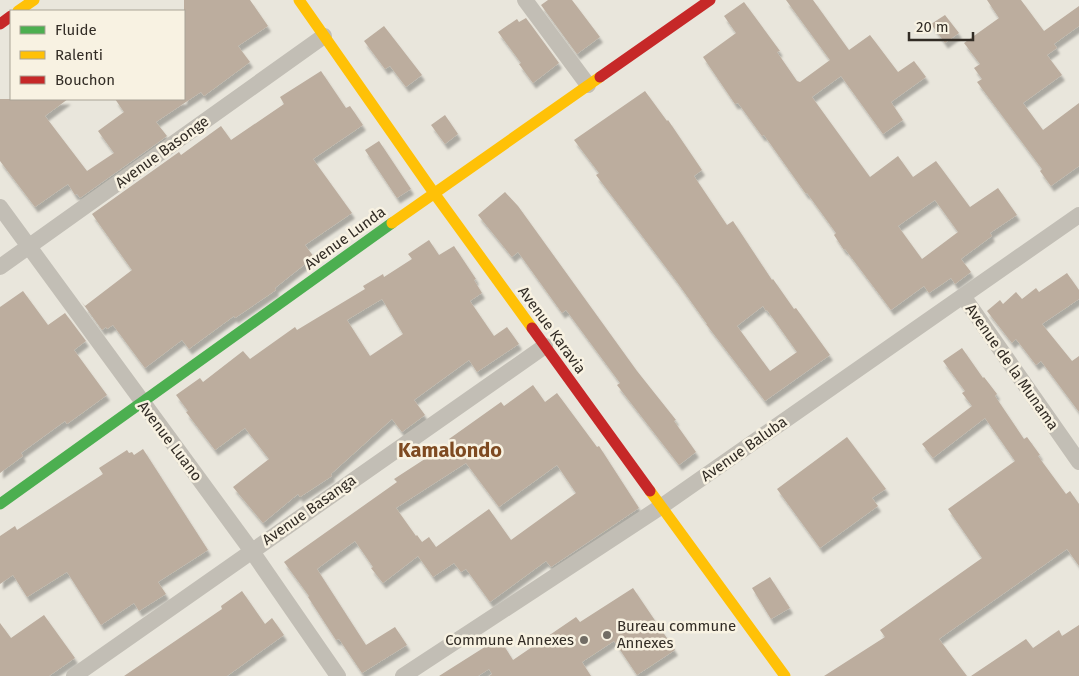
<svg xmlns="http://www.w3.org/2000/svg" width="1079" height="676" font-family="'Fira Sans',sans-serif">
<defs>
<filter id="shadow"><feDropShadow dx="3" dy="5.5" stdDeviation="1" flood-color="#0004"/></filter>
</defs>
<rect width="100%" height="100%" fill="#e9e6dc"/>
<path fill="#bcad9e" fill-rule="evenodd" filter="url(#shadow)" d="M184 0H250L268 26 238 46 250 62 204 96 201 92 156 122 167 136 80 198 77 194 75 195 68 184 35 207 0 161V99H68L45 116 87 171 114 153 98 131 124 112 115 99H184Z
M548 0H572L600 37 577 54 541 5Z
M786 0H813L849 50 870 35 898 72 914 61 926 77 891 102 903 120 883 134 841 76 812 97 870 177 898 156 913 177 936 161 970 207 998 188 1017 215 990 233 992 236 961 259 971 272 955 284 951 278 929 293 924 286 891 310 845 249 844 250 834 235 836 233 807 193 806 194 764 135 762 136 738 103 735 104 703 57 736 33 724 16 744 2 780 51 777 52 797 81 800 82 830 60ZM935 200 958 232 922 259 898 226Z
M987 0H1021L1044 31 1079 6V26L1054 44 1057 48 1047 55 1062 75 1023 103 1043 130 1079 103V166L1051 186 1040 171 1042 169 977 82 982 79 974 68 980 64 964 43 999 18Z
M945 15 959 33 945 43 931 24Z
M526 18 559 63 533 83 519 64 521 63 498 32 517 19 519 22Z
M384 26 422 75 406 87 390 66 385 69 364 41Z
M321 71 346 108 350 106 363 125 313 159 352 213 305 245 314 257 275 288 276 290 235 318 234 316 189 349 182 340 145 368 113 325 107 329 106 327 102 330 81 301 85 306 132 270 92 214 179 152 181 155 221 126 231 140 284 104 280 97Z
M645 91 667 121 668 120 702 170 694 176 727 225 733 221 772 280 773 279 794 309 796 308 830 355 765 401 706 324H707L677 282 596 175 599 173 574 140ZM763 306 766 311 767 310 797 352 770 371 737 326Z
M445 115 458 134 445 144 431 125Z
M379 141 411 189 397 198 365 150Z
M505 192 518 206 637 371 676 420 674 421 696 452 679 465 617 385 620 383 566 310 562 313 518 252 512 257 478 215Z
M429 240 439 255 454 246 476 279 474 280 482 293 470 301 494 336 507 327 519 344 477 372 469 360 414 400 425 415 402 432 392 419 331 474 332 476 300 497 298 494 263 523 233 487 269 459 245 428 215 450 186 412 188 411 176 395 200 378 203 382 243 351 250 359 295 327 297 330 365 289 363 286 383 274 384 277 412 259 408 254ZM382 299 403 334 370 356 347 320Z
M1067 273 1079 290V299L1042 324 1072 361 1079 356V412L1041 361 1036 365 1016 339 1012 343 987 311 1000 300 1003 304 1016 292 1022 299 1036 288 1039 292Z
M23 291 48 325 65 313 86 341 74 350 107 395 67 424 65 421 21 453 23 456 0 473V307Z
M962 348 983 378 984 377 997 394 995 396 1024 439 1027 437 1040 455 1038 456 1066 494 1070 491 1079 504V566L1067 549 939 639 967 676H824L885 637 880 630 982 558 948 509 1015 461 985 418 933 458 922 444 972 406 962 393 965 391 943 361Z
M533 385 545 402 557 393 597 447 599 446 639 508 551 567 546 561 490 602 466 569 461 572 454 563 433 577 418 556 383 583 371 568 373 567 355 541 317 569 366 645 395 627 407 645 362 673 339 639 336 640 308 597 309 596 284 562 397 482 394 479 451 442 449 439 501 402 504 406ZM466 463 499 507 557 465 576 493 511 540 489 509 436 547 429 537 422 542 417 535 416 536 396 508Z
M847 437 886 489 872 498 878 506 820 548 777 489Z
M143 449 208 550 158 582 166 594 139 611 134 603 101 625 67 572 27 597 13 575 0 584V536L15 526 17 530 103 474 99 468 127 450 129 453 132 452 134 455Z
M770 577 790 608 771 619 752 588Z
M633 588 675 650 637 675 614 641 582 662 591 676H489L492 674 489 669 478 676H439L499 638 513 660 576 617 580 622Z
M242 591 265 624 272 618 284 635 227 676H124L222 609 221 606Z
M44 615 75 658 49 676H0V623L11 638Z
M1079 625V676H971L1026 639 1033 648 1059 630 1062 636Z"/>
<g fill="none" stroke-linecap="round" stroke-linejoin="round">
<path stroke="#c2beb5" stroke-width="16" d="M525 0 588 85
M0 207 251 550 338 676
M0 267 324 36
M963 296 1079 462
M74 676 545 346
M403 676 662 506 1079 215"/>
<path stroke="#4caf50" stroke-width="11" d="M0 504 392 223"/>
<path stroke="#ffc107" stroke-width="11" d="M299 0 434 193 532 328
M18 11 34 0
M392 223 600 77
M650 491 785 676"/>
<path stroke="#c62828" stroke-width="11" d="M0 24 11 16
M600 77 710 0
M532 328 650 491"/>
</g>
<g fill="#726d65" stroke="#f8f2e2" stroke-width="2">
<circle cx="607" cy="635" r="5"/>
<circle cx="584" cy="640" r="5"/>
</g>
<g text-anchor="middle" stroke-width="5" stroke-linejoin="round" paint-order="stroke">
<g font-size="15" fill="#322c25" stroke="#f8f2e2">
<text transform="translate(162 152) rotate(-36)" y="5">Avenue Basonge</text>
<text transform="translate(345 238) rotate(-36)" y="5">Avenue Lunda</text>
<text transform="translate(552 330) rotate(54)" y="5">Avenue Karavia</text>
<text transform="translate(1012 367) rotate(55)" y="5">Avenue de la Munama</text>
<text transform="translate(170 441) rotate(53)" y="5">Avenue Luano</text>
<text transform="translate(744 449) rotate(-35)" y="5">Avenue Baluba</text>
<text transform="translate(309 510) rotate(-35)" y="5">Avenue Basanga</text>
</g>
<g font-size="15" fill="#322c25" stroke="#f8f2e2" text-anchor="start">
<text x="617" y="631">Bureau commune<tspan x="617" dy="17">Annexes</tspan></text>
<text x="574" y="645" text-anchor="end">Commune Annexes</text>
</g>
<g font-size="20" font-weight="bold" fill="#7e4a21" stroke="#f8f2e2">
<text x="450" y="457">Kamalondo</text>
</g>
</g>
<rect x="10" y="10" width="175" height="90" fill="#f8f2e2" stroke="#a9a396"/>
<rect x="20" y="26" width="25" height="8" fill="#4caf50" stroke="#a9a396"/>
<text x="55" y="35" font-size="15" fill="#322c25">Fluide</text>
<rect x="20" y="51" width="25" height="8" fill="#ffc107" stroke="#a9a396"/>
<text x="55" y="60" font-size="15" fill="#322c25">Ralenti</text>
<rect x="20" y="76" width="25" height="8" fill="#c62828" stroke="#a9a396"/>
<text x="55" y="85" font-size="15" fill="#322c25">Bouchon</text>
<path d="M909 32v8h64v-8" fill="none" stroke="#322c25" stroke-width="2.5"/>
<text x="916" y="32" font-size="15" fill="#322c25" stroke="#f8f2e2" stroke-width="4" paint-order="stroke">20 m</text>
</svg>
